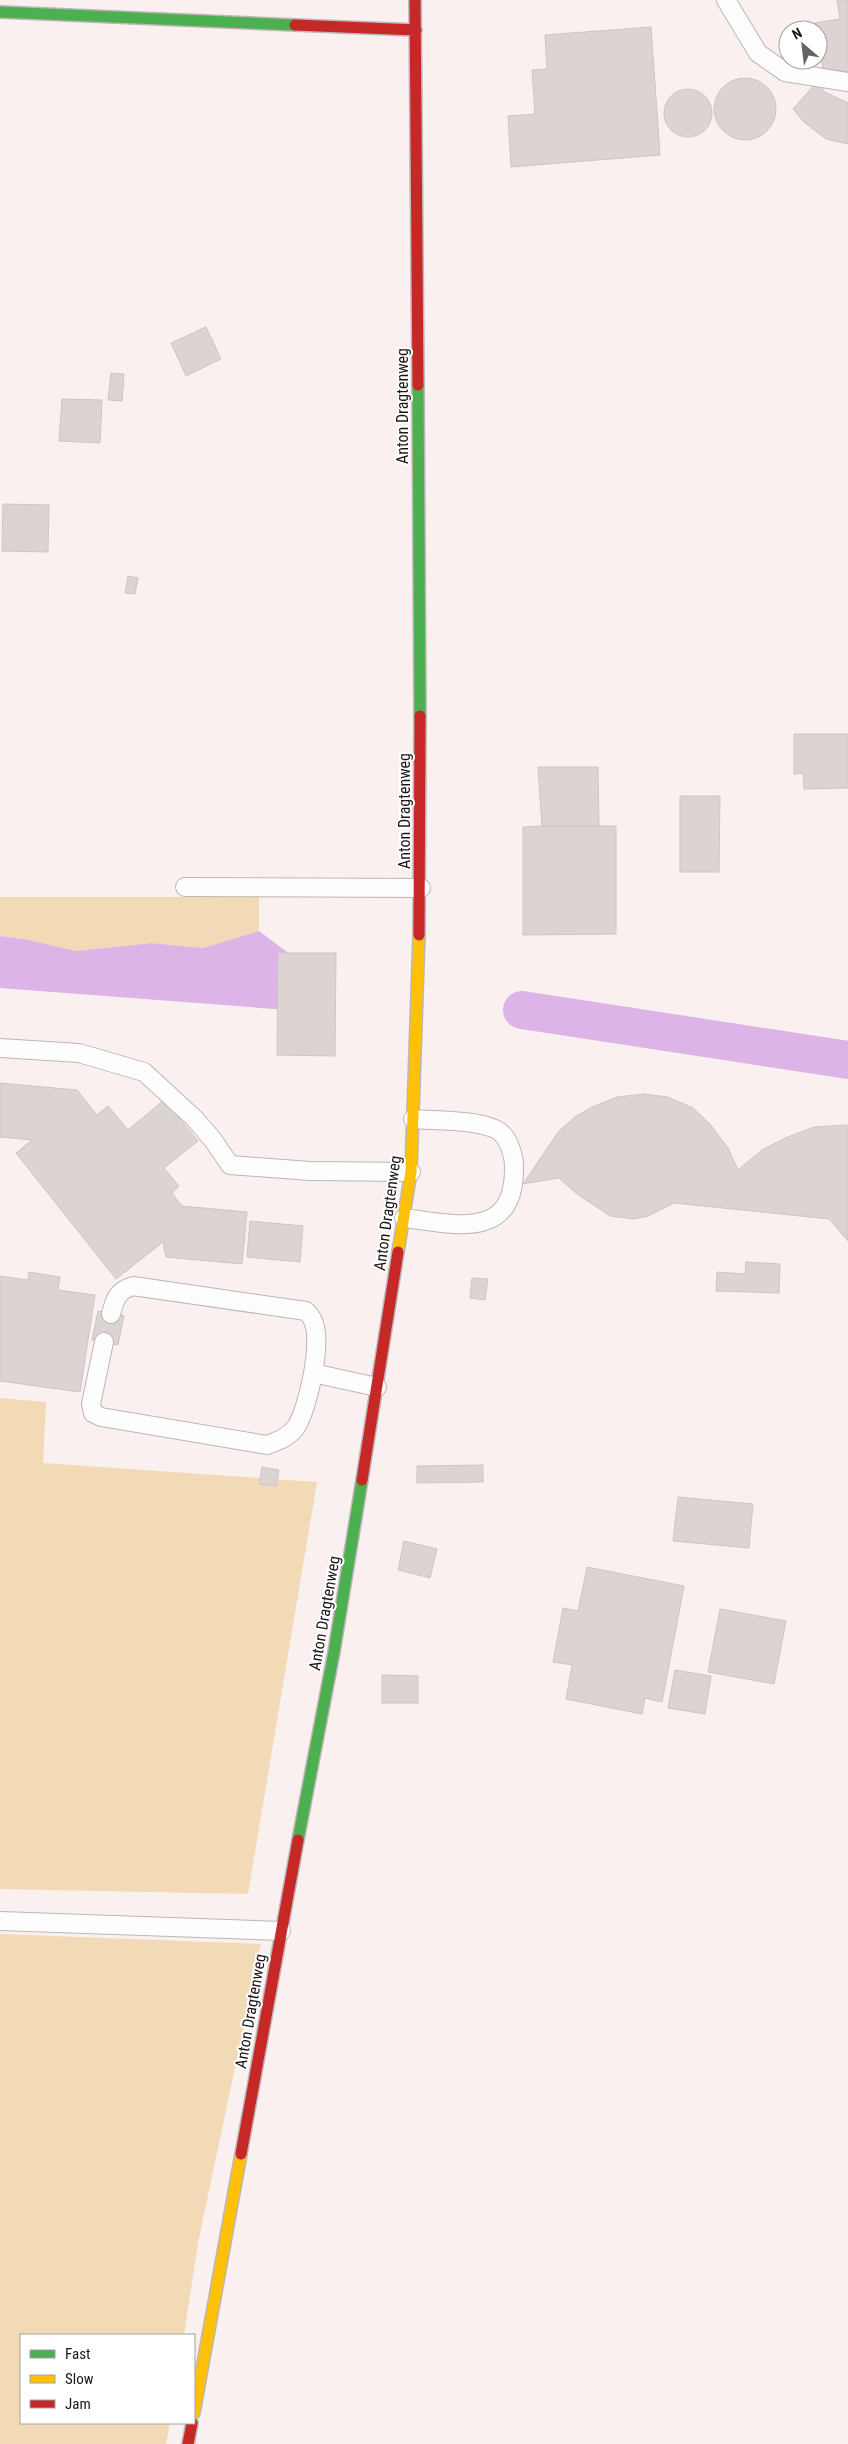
<svg xmlns="http://www.w3.org/2000/svg" width="848" height="2444" font-family="'Roboto Condensed',sans-serif">
<rect width="100%" height="100%" fill="#faf0f0"/>
<path fill="#f2dab6" d="M0 897H259V931L203 948 151 943 76 951 24 939 0 936Z
M0 1398 46 1402 43 1463 317 1482 248 1894 0 1889Z
M0 1934 261 1944 198 2243 184 2335H21V2423H170L166 2444H0Z"/>
<path fill="#ddb4e8" d="M259 931 287 952V1010L0 988V936L24 939 76 951 151 943 203 948Z"/>
<g fill="none" stroke-linecap="round" stroke-linejoin="round">
<path stroke="#ddb4e8" stroke-width="38" d="M522 1010 848 1060"/>
</g>
<path fill="#dcd4d3" stroke="#cdc6c4" d="M837 0H848V72L824 75 815 23 840 19Z
M651 27 660 155 511 167 508 116 535 114 532 70 547 69 545 35Z
M714 109a31 31 0 1 1 62 0a31 31 0 1 1-62 0Z
M816 83 825 92 848 103V144L826 139 804 122 793 109Z
M664 113a24 24 0 1 1 48 0a24 24 0 1 1-48 0Z
M206 327 221 359 186 376 171 343Z
M111 373 124 374 122 401 108 400Z
M62 399 102 400 100 443 59 441Z
M3 504 49 505 48 552 2 551Z
M128 576 138 578 135 594 125 593Z
M794 734H848V788L804 789 803 773 794 774Z
M538 767H598L599 826H542Z
M680 796H720L719 872H680Z
M542 826H616V934L523 935V827Z
M278 953H336L335 1056 277 1055Z
M0 1083 77 1090 97 1115 108 1106 128 1130 164 1100 198 1141 164 1168 179 1186 172 1193 182 1206 247 1212 242 1264 166 1257 163 1242 116 1279 16 1153 32 1140 0 1137Z
M644 1094 668 1097 693 1108 710 1124 728 1148 738 1170 762 1150 785 1138 814 1127 848 1125V1241L829 1219 674 1203 648 1216 634 1219 610 1216 577 1194 559 1178 523 1184 559 1131 575 1117 592 1107 617 1097Z
M250 1221 303 1226 300 1262 247 1257Z
M746 1262 780 1264 779 1293 716 1291 717 1272 745 1274Z
M29 1272 60 1277 58 1290 95 1295 80 1392 0 1381V1276L28 1280Z
M472 1278 488 1279 485 1300 470 1298Z
M98 1311 124 1316 118 1345 92 1340Z
M483 1465V1482L417 1483V1466Z
M262 1467 279 1470 276 1486 259 1484Z
M678 1497 753 1504 749 1548 673 1541Z
M404 1541 437 1549 430 1578 398 1570Z
M587 1567 684 1586 662 1702 645 1698 642 1714 566 1699 572 1665 553 1662 563 1608 578 1611Z
M720 1609 786 1621 774 1684 708 1672Z
M675 1670 711 1676 705 1714 668 1708Z
M382 1675 418 1676V1703H382Z"/>
<g fill="none" stroke-linecap="round" stroke-linejoin="round">
<defs>
<path id="lane" d="M726 0 758 53 785 72 848 82
M185 887 421 888
M0 1048 79 1053 144 1072 194 1118 213 1140 230 1165 310 1171 411 1172
M404 1218C453 1224 513 1241 514 1171 515 1159 510 1140 500 1132 483 1119 434 1121 413 1119
M104 1342 91 1404 93 1413 101 1417 267 1445C278 1441 289 1437 296 1427 308 1409 323 1341 313 1321 312 1317 309 1314 306 1311L133 1286C117 1291 115 1299 111 1314
M313 1373 377 1387
M0 1921 281 1931"/>
<path id="fast" d="M0 12 295 25
M418 385 420 716
M298 1840 334 1652 362 1480"/>
<path id="slow" d="M398 1252 411 1172 419 935
M194 2413 241 2154"/>
<path id="jam" d="M415 0 418 385
M295 25 416 30
M419 935 420 716
M362 1480 398 1252
M241 2154 298 1840
M188 2444 192 2423"/>
</defs>
<use href="#lane" stroke="#bdb6b6" stroke-width="20"/>
<use href="#fast" stroke="#bdb6b6" stroke-width="14"/>
<use href="#slow" stroke="#bdb6b6" stroke-width="14"/>
<use href="#jam" stroke="#bdb6b6" stroke-width="14"/>
<use href="#lane" stroke="#fefdfd" stroke-width="18"/>
<use href="#fast" stroke="#4caf50" stroke-width="11"/>
<use href="#slow" stroke="#ffc107" stroke-width="11"/>
<use href="#jam" stroke="#c62828" stroke-width="11"/>
</g>
<g text-anchor="middle" stroke-width="4" stroke-linejoin="round" paint-order="stroke">
<g font-size="16" fill="#1b1515" stroke="#fff">
<text transform="translate(402 406) rotate(-90)" y="6">Anton Dragtenweg</text>
<text transform="translate(404 811) rotate(-90)" y="6">Anton Dragtenweg</text>
<text transform="translate(387 1213) rotate(-82)" y="6">Anton Dragtenweg</text>
<text transform="translate(324 1613) rotate(-80)" y="6">Anton Dragtenweg</text>
<text transform="translate(250 2011) rotate(-80)" y="6">Anton Dragtenweg</text>
</g>
</g>
<rect x="20" y="2334" width="175" height="90" fill="#ffffff" stroke="#a4a1a1"/>
<rect x="30" y="2350" width="25" height="8" fill="#4caf50" stroke="#a4a1a1"/>
<text x="65" y="2359" font-size="15" fill="#1b1515">Fast</text>
<rect x="30" y="2375" width="25" height="8" fill="#ffc107" stroke="#a4a1a1"/>
<text x="65" y="2384" font-size="15" fill="#1b1515">Slow</text>
<rect x="30" y="2400" width="25" height="8" fill="#c62828" stroke="#a4a1a1"/>
<text x="65" y="2409" font-size="15" fill="#1b1515">Jam</text>
<g transform="translate(803 45) rotate(332)"><circle r="24" fill="#ffffff" stroke="#a4a1a1"/>
<path d="M0-4L9 19L0 12L-9 19Z" fill="#696262"/>
<text y="-8" font-size="14" font-weight="bold" text-anchor="middle" fill="#1b1515">N</text>
</g>
</svg>
